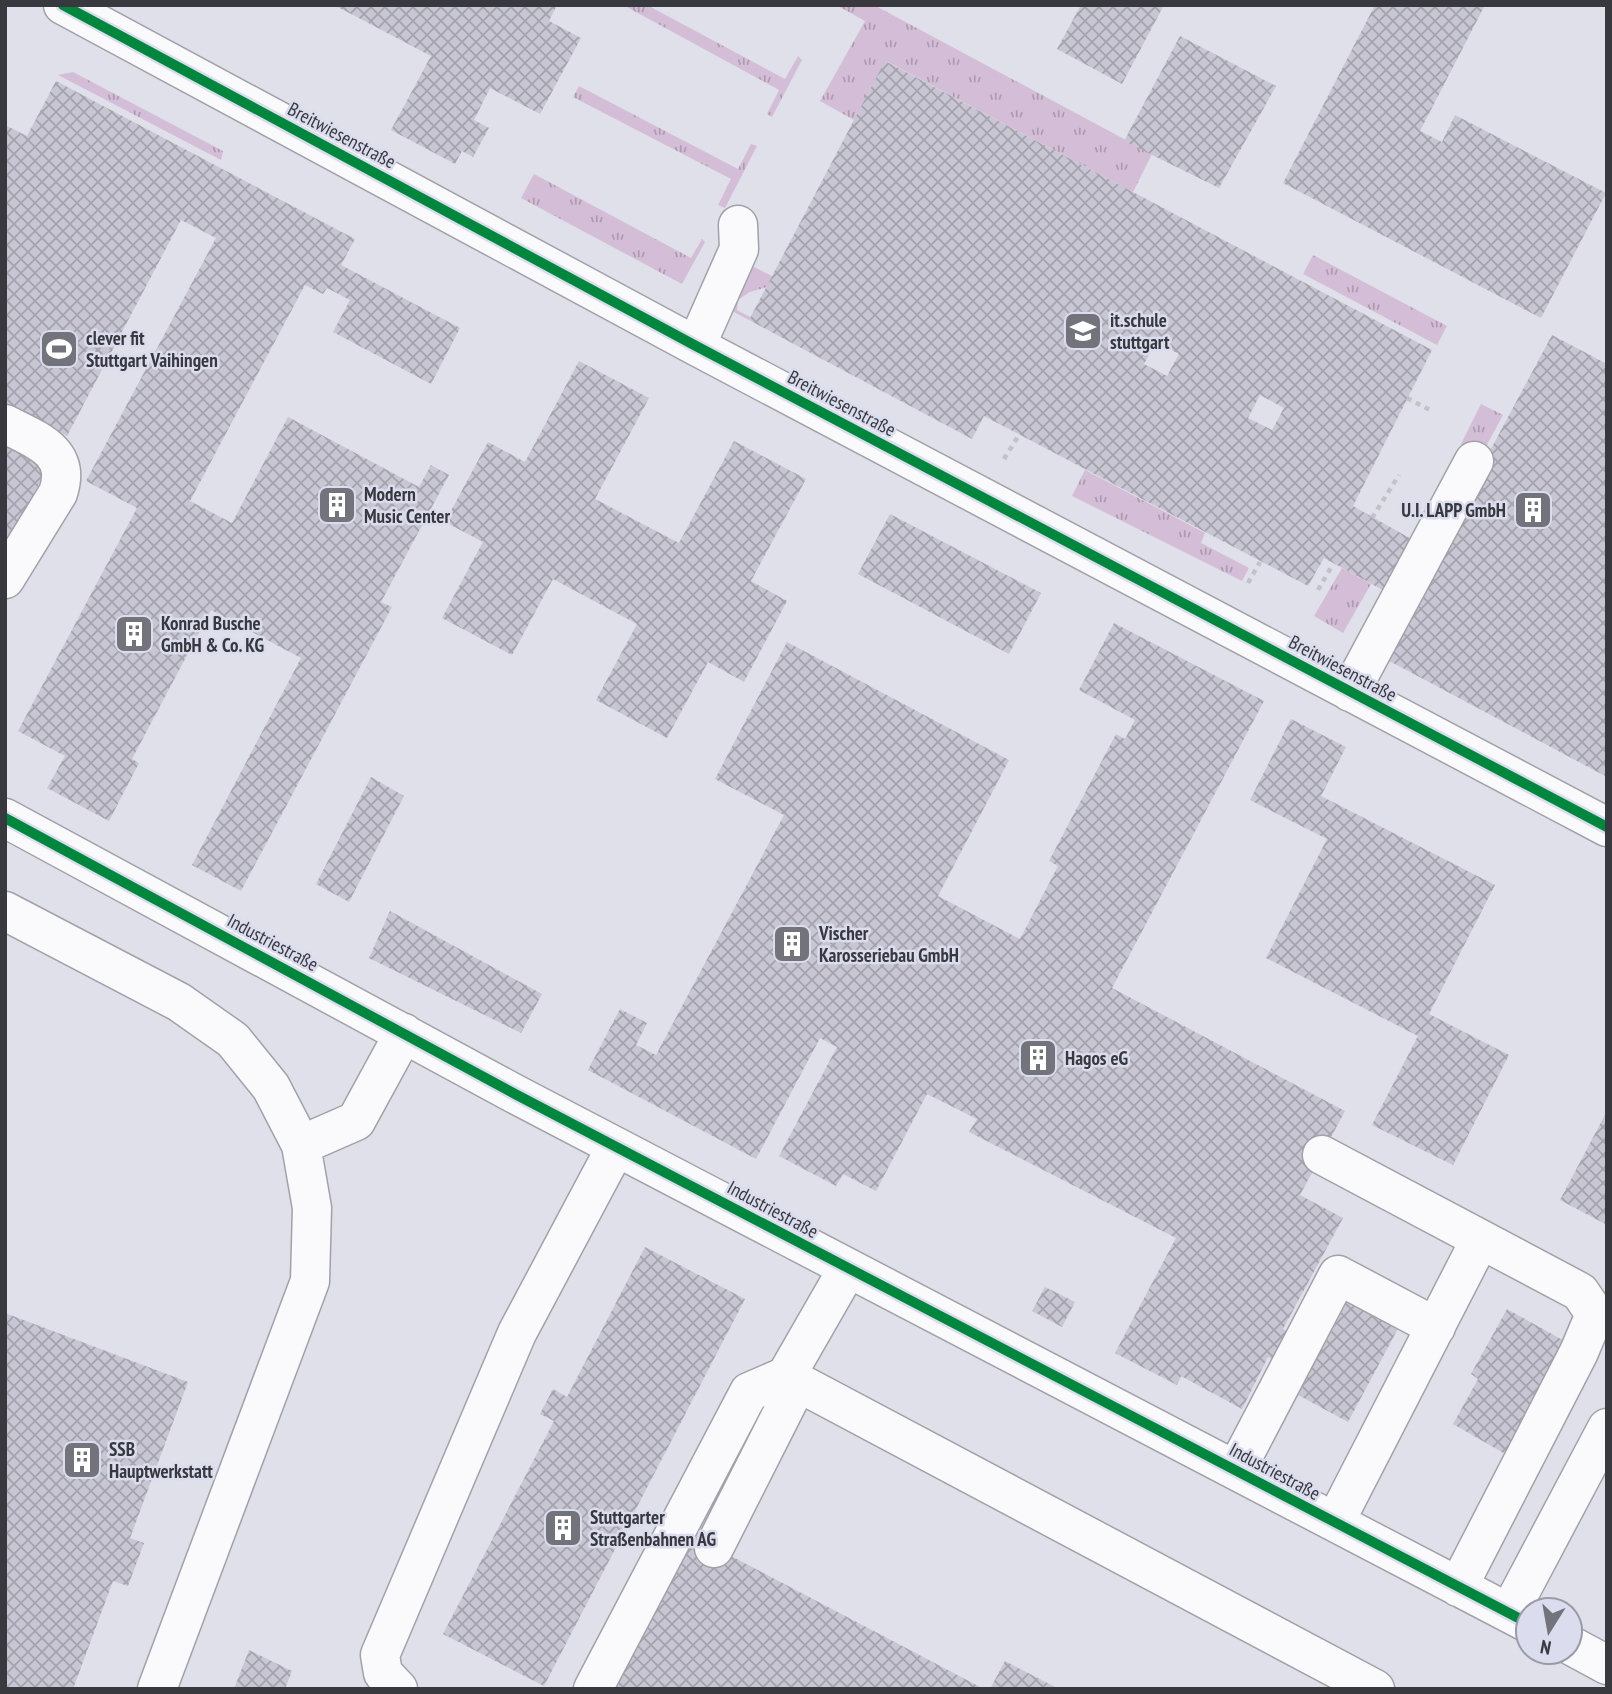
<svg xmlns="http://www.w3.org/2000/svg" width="1612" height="1694" font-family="'PT Sans Narrow',sans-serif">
<defs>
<pattern id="grass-tufts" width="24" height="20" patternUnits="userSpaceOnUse" patternTransform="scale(1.75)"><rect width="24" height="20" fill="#d4bed7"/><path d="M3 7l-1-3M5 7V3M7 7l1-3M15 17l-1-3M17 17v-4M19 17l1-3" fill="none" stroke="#ad9bb0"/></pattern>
<pattern id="building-cross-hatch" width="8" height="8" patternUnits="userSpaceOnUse" patternTransform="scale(1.75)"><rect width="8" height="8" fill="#c9c6d3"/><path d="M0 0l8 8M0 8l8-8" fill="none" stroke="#a4a2ad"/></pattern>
</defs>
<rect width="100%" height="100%" fill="#dfe0ea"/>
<path fill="url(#grass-tufts)" d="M623 5H647L785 79 798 56 802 60 772 117 767 114 779 90Z
M836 5H874L1152 154 1133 192 886 61 854 120 820 101 865 21Z
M73 72 223 151 221 160 58 75Z
M579 86 738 169 751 144 757 146 725 208 718 205 731 179 573 97Z
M534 174 691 258 702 239 705 242 682 284 521 198Z
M1313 255 1447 326 1437 345 1303 274Z
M748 264 772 276 767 287 750 292 738 300 737 310 750 317 749 320 717 303Z
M1481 404 1503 415 1482 454 1461 444Z
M1085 470 1205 533 1201 543 1249 568 1242 581 1072 496Z
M1342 568 1371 584 1343 633 1314 616Z"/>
<path fill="url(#building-cross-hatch)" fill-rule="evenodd" d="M334 5H557L549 21 581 38 540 114 490 88 474 120 489 128 473 157 462 151 455 164 391 130 431 56Z
M1081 5H1164L1122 84 1057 49Z
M1375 5H1485L1420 131 1442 142 1455 115 1606 193 1541 318 1283 183Z
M1180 36 1276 86 1219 188 1124 141Z
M885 61 1432 350 1353 506 1420 544 1392 595 1324 558 1308 586 984 416 972 439 749 320ZM1156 342 1179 354 1167 376 1144 364ZM1260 395 1284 408 1272 430 1248 418Z
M56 81 355 239 341 265 460 328 431 384 333 332 350 300 327 288 323 294 305 285 190 501 232 523 288 417 419 487 431 465 449 475 381 602 392 607 241 891 192 865 301 658 211 610 132 759 139 763 109 821 47 788 65 756 18 731 137 508 86 481 216 238 181 220 67 436 5 403V125L27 136Z
M1552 335 1607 364V777L1380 656Z
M579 361 649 398 595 499 679 543 734 441 806 479 751 581 787 601 744 682 708 662 667 738 596 700 637 624 553 579 512 655 442 618 483 542 445 522 488 442 525 462Z
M5 440 50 463 7 545 5 544Z
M890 514 1041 593 1009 654 858 574Z
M1114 623 1264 701 1112 988 1345 1111 1300 1195 1343 1218 1283 1329 1322 1350 1350 1296 1401 1323 1348 1422 1298 1395 1307 1378 1268 1357 1242 1409 1181 1376 1177 1385 1115 1353 1176 1238 969 1132 977 1119 927 1094 876 1191 843 1174 836 1186 779 1156 837 1047 820 1038 756 1159 588 1070 620 1009 647 1023 636 1045 656 1055 784 815 715 779 787 642 1009 760 938 896 1020 939 1058 866 1049 861 1116 734 1125 739 1135 720 1079 690Z
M1291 719 1346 747 1321 796 1495 885 1429 1014 1509 1055 1453 1165 1372 1125 1418 1036 1266 958 1327 839 1250 800Z
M371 777 404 796 349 902 316 884Z
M390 911 542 994 521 1033 369 958Z
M1607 1111V1225L1560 1200Z
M645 1247 745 1299 544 1686 443 1634 554 1421 540 1414 553 1389 567 1397Z
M1045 1287 1075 1302 1062 1327 1032 1311Z
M1507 1309 1570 1344 1507 1455 1453 1424 1478 1379 1471 1374Z
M5 1313 188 1382 130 1538 144 1543 128 1586 113 1581 73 1689H5Z
M691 1535 984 1689H610Z
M249 1650 292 1671 285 1689H234Z
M1005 1661 1059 1689H990Z"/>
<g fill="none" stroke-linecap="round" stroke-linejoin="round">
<defs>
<path id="minor" d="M63 5 696 346 1607 827
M696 346 739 249 738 225
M5 424C36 440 72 451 58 493L5 579
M1350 692 1474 461
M5 818 515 1094 1528 1623
M5 911 179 1002 233 1040 271 1087 301 1145 356 1121 404 1033
M1322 1155 1580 1292 1595 1314 1579 1352 1458 1587
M786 1376 1375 1689
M1236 1470 1338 1275 1436 1327
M1335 1522 1480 1240
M714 1548 798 1382
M1509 1613 1607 1428
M1570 1645 1607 1665
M157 1689 310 1281 312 1208 301 1145
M398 1689 383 1673 380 1655 517 1333 616 1147
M593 1689 749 1392 786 1376 848 1268"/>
</defs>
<use href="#minor" stroke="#a1a2a9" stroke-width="41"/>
<path stroke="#c3c3c6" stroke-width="4.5" stroke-dasharray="5 5" stroke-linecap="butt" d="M1407 398 1430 410
M1004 459 1019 435
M1372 518 1399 475
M1248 583 1260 562
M1318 590 1333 564"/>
<use href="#minor" stroke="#fafafc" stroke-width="38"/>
<defs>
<path id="cycleway" d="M63 5 696 346 1607 827
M5 818 515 1094 1528 1623"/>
</defs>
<use href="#cycleway" stroke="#dbddee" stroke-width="15"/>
<use href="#cycleway" stroke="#00873e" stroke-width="10"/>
</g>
<defs>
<symbol id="school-square" viewBox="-11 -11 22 22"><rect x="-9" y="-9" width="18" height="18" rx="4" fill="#72737b" stroke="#dbddee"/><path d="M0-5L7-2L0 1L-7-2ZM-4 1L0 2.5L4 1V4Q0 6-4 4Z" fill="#fff"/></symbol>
<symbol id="stadium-square" viewBox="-11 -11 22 22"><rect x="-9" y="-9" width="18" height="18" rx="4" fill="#72737b" stroke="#dbddee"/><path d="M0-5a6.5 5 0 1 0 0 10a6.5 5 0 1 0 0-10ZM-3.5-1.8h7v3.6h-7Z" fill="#fff"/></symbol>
<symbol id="building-square" viewBox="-11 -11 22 22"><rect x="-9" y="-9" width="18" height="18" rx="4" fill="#72737b" stroke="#dbddee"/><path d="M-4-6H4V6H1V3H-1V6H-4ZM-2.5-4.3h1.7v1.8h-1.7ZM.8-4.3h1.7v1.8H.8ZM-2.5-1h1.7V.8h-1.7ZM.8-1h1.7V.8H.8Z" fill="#fff"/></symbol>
</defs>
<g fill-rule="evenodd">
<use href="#school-square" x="1061" y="309" width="44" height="44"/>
<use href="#stadium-square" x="37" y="327" width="44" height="44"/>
<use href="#building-square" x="315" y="483" width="44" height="44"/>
<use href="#building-square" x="1511" y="488" width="44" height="44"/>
<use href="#building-square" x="112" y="612" width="44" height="44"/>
<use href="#building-square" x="770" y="922" width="44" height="44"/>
<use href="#building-square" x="1016" y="1036" width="44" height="44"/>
<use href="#building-square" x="60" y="1438" width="44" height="44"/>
<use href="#building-square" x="541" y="1506" width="44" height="44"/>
</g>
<g text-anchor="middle" stroke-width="5" stroke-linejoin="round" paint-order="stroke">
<g font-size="19" fill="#38393f" stroke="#dbddee">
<text transform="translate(342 135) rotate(28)" y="7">Breitwiesenstraße</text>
<text transform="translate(842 403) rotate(28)" y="7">Breitwiesenstraße</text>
<text transform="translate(1343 668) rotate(28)" y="7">Breitwiesenstraße</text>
<text transform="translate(273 942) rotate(28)" y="7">Industriestraße</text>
<text transform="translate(773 1209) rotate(28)" y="7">Industriestraße</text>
<text transform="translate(1275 1471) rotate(28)" y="7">Industriestraße</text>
</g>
<g font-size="19" font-weight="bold" fill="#38393f" stroke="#dbddee" text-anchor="start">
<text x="1110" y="327">it.schule<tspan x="1110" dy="22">stuttgart</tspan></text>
<text x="86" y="345">clever fit<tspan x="86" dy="22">Stuttgart Vaihingen</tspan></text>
<text x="364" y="501">Modern<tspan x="364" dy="22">Music Center</tspan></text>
<text x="1506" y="517" text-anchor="end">U.I. LAPP GmbH</text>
<text x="161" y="630">Konrad Busche<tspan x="161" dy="22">GmbH &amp; Co. KG</tspan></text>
<text x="819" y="940">Vischer<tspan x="819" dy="22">Karosseriebau GmbH</tspan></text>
<text x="1065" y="1065">Hagos eG</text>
<text x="109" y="1456">SSB<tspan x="109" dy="22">Hauptwerkstatt</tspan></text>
<text x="590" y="1524">Stuttgarter<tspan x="590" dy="22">Straßenbahnen AG</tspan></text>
</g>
</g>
<rect width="1612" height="1694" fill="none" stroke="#38393f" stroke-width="14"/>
<g transform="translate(1549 1631) rotate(191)"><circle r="33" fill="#dbddee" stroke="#9a9ba8" stroke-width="2"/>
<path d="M0-5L12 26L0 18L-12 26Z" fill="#72737b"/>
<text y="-10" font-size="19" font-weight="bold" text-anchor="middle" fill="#38393f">N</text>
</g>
</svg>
